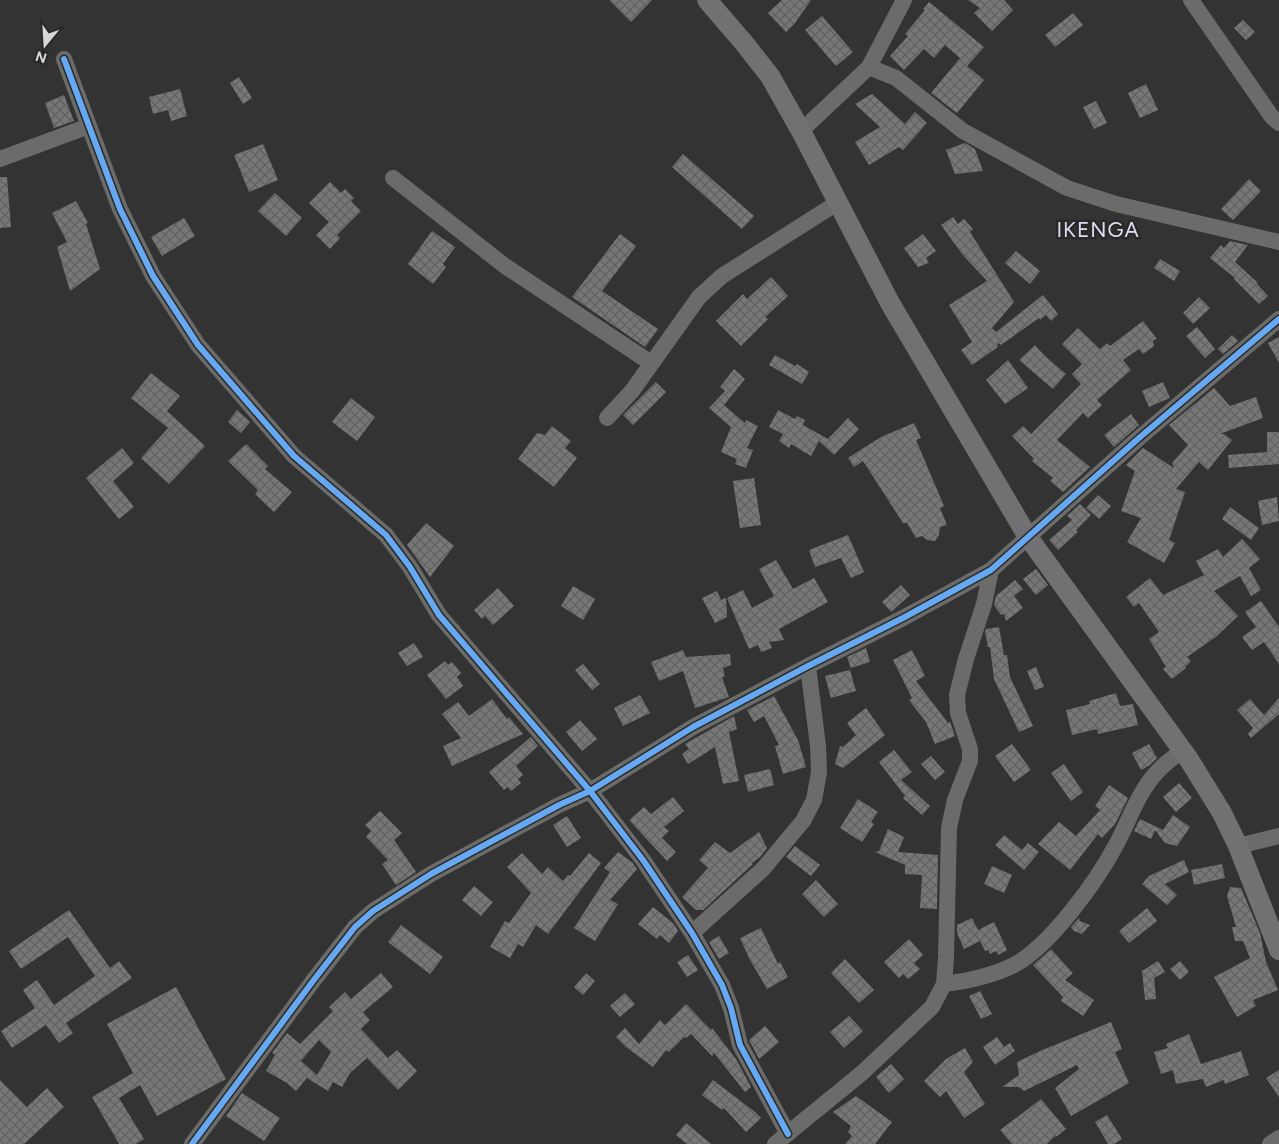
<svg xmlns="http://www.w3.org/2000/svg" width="1279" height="1144" font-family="Figtree,sans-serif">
<defs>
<pattern id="building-cross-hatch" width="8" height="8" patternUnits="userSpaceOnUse" patternTransform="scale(1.25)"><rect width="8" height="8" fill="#777"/><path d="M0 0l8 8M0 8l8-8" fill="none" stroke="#616161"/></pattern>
</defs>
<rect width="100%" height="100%" fill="#333"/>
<path fill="url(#building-cross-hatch)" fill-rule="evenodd" d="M609 0H652L631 22Z
M782 0H811L795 23 786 32 768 13Z
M968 0H1004L1013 10 992 31 974 13 980 8Z
M929 2 984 47 967 66 984 80 957 113 931 93 960 58 945 45 934 58 924 49 904 70 890 56 908 36 905 34 925 10 923 9Z
M1073 13 1083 25 1055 47 1045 35Z
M822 16 853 52 836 66 805 30Z
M1243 20 1255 32 1246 40 1234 28Z
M239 77 252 98 243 104 230 83Z
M1146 84 1158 110 1140 118 1128 93Z
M180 89 187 116 171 121 168 110 153 114 149 97Z
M872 94 905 124 915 112 927 123 903 150 899 147 869 165 855 142 880 127 855 104Z
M64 95 74 121 54 128 45 103Z
M1096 101 1107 123 1094 129 1083 107Z
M965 143 975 149 983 171 955 174 946 150Z
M263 144 278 180 249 192 234 155Z
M683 154 754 216 742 229 672 167Z
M0 177H7L11 227 0 228Z
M1249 179 1261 191 1233 220 1221 209Z
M330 182 341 193 345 189 354 198 351 201 361 211 337 235 340 238 330 249 316 235 329 222 309 203Z
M275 193 302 218 286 236 258 211Z
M76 201 88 223 86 224 100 269 70 291 57 247 67 242 52 213Z
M953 217 958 224 964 219 973 229 970 232 1014 302 992 328 996 332 1043 295 1058 314 1051 321 1046 315 1040 320 1039 318 1001 345 999 343 997 345 998 347 972 365 961 350 972 342 949 305 987 281 962 254 941 225Z
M184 218 195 236 162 256 151 237Z
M432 231 455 247 443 264 446 267 433 284 408 264Z
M620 234 636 246 602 291 658 329 645 347 572 297Z
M923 234 936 251 926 258 929 263 918 267 904 248Z
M1230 241 1248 245 1235 262 1258 283 1257 284 1268 296 1259 304 1234 279 1235 278 1210 258 1221 245 1224 248Z
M1016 251 1040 271 1030 284 1005 263Z
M1160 259 1180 271 1174 281 1154 268Z
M771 277 788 296 765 317 768 319 741 346 716 321 743 294 747 299Z
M1199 297 1210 308 1193 324 1183 313Z
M1143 321 1157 339 1153 340 1154 346 1143 354 1139 349 1123 360 1131 370 1097 400 1102 405 1088 418 1083 413 1057 440 1090 467 1063 492 1050 481 1053 478 1032 461 1034 459 1012 436 1023 426 1031 434 1081 384 1072 374 1082 364 1062 344 1078 328 1100 349 1107 343 1110 346Z
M1197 327 1215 349 1205 358 1186 336Z
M1232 335 1238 341 1223 354 1218 349Z
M1279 337V363L1268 343Z
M1035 345 1045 356 1066 374 1053 389 1019 360Z
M775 355 795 366 797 364 809 372 802 384 769 365Z
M1008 360 1028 388 1005 404 986 380Z
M734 369 745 379 724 405 745 423 746 420 758 426 747 448 753 450 746 468 735 464 737 459 721 452 731 427 709 408 725 391 720 387Z
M151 373 180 396 167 411 205 446 169 484 141 458 168 428 131 398Z
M656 382 666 392 633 425 623 415Z
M1163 382 1170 398 1149 407 1142 391Z
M1214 388 1230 406 1256 397 1263 418 1220 434H1224L1232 440 1208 470 1199 462 1176 489 1185 492 1169 540 1175 543 1164 563 1127 542 1141 518 1121 511 1135 471 1126 465 1143 448 1174 468 1172 463 1188 445 1169 425Z
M351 398 375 417 357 441 332 422Z
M237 410 250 422 241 433 228 422Z
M778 410 795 419 797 416 805 420 803 425 828 439 848 418 859 429 834 455 819 441 811 456 791 444 789 448 779 441 783 434 769 427Z
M1131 414 1139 425 1114 447 1104 435Z
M914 423 921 438 916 440 944 506 940 508 947 525 940 527 939 535 935 541 927 540 922 536 916 538 907 523H903L863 461 854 467 848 458 881 437Z
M552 426 571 441 565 448 577 458 554 487 518 459 537 433 545 435Z
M1267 432H1279V464L1229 468 1228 455 1267 452Z
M246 444 268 466 265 469 292 492 274 512 255 494 258 490 228 461Z
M122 448 134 463 113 481 134 507 119 519 86 478Z
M754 478 761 525 740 528 733 481Z
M1098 495 1111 506 1099 519 1086 508Z
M1277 497 1279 521 1262 525 1258 501Z
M1080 504 1091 515 1076 530 1078 532 1058 550 1049 540 1072 520 1067 516Z
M1230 507 1259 528 1251 540 1222 519Z
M426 523 454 546 430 577 407 545Z
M848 535 864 572 851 578 841 558 815 567 809 550Z
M1242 539 1260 559 1249 568 1261 590 1251 596 1240 576 1214 591 1238 616 1217 636 1187 657 1191 661 1185 667 1186 668 1172 679 1163 669 1166 667 1149 639 1159 632 1139 603 1134 607 1126 597 1150 578 1163 595 1204 575 1196 561 1218 549 1223 557Z
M776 560 793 589 814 578 828 602 779 629 784 640 769 642 772 648 761 652 758 645 749 649 727 598 743 590 752 608 774 596 759 569Z
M1036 569 1048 585 1036 595 1023 579Z
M1015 580 1023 589 1014 596 1023 608 1006 621 1004 614 1001 615 994 605 996 596Z
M901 585 910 595 891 612 882 602Z
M573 586 595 599 583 620 561 606Z
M498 588 514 606 493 625 485 616 482 619 474 610Z
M717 591 721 600 726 598 727 617 715 623 702 598Z
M1261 601 1279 627V664L1264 642 1252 650 1242 637 1256 627 1245 612Z
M999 627 1004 655H1007L1010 677 1033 726 1019 732 994 679 990 647H988L985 632 986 629Z
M414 643 423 657 407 666 398 653Z
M866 648 870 662 851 668 847 657Z
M683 650 686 657 730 654 731 665 723 668 725 677H722L729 697 695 708 683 671 659 681 651 662Z
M912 650 925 676 916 681 948 723 950 722 955 736 935 744 926 722 909 700 912 698 893 660Z
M445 661 448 665 452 662 461 673 457 677 463 686 446 699 427 675Z
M583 664 600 684 592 690 575 670Z
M1036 667 1044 687 1035 690 1027 671Z
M850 670 856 691 831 698 825 676Z
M1116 693 1120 706 1133 704 1138 725 1098 734 1097 729 1072 735 1066 710 1090 704 1089 701Z
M640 695 650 713 623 726 614 708Z
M774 696 798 740 806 767 783 774 775 746 779 745 764 716 754 722 747 710Z
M1279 698V714L1251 738 1248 734 1253 728 1237 710 1250 699 1264 715Z
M492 699 507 719 509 717 523 734 452 766 443 746 461 738 442 714 458 702 469 716Z
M866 708 885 735 843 768 835 764 840 746 843 747 856 735 847 723Z
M734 716 737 729 729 732 739 781 723 784 715 747 688 764 682 754 689 749 685 744Z
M580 720 597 739 582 751 566 732Z
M531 737 538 746 516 766 523 775 518 779 521 783 511 791 508 787 504 790 489 772Z
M1012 744 1031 770 1014 782 995 756Z
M1149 744 1157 758 1150 765 1141 770 1132 753Z
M894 750 912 772 901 780 930 806 922 815 903 798 905 796 879 762Z
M931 756 945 772 935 780 921 764Z
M1064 764 1083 792 1071 801 1051 773Z
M770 769 774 785 748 792 744 775Z
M1179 783 1192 798 1176 812 1163 797Z
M1109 785 1128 798 1115 824 1102 838 1098 834 1070 870 1038 844 1059 822 1076 836 1100 810 1095 806Z
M673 797 684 811 664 827 669 831 662 838 676 852 667 861 629 820 644 807 651 814Z
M858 799 878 812 871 822 874 824 862 842 840 828Z
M380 811 402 833 394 840 416 872 396 885 382 864 388 860 366 837 371 831 365 825Z
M1173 815 1190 827 1177 846 1165 843 1155 830 1151 839 1134 831 1140 819 1163 830Z
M567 816 581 838 567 847 553 825Z
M888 829 904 837 898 852 938 855 937 909 920 908 922 875 905 874V865L875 852 879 851Z
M759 832 767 848 760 857 752 863 753 864 703 910H696L682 897 708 868 699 860 715 842 730 853Z
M1004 835 1022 850 1028 843 1039 852 1024 870 995 845Z
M795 846 820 865 811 876 786 857Z
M618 852 633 863 637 869 610 900 618 904 595 941 574 928 610 872 604 868Z
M522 853 542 874 548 867 563 881 568 875 570 876 589 853 601 863 548 934 536 925 523 947 518 944 510 958 490 947 505 921 509 923 531 893 507 867Z
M1184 860 1189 872 1165 884 1177 895 1167 905 1142 884 1149 876Z
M1222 864 1225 878 1194 885 1191 870Z
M992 866 1012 875 1004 893 984 884Z
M816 880 838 904 824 917 802 894Z
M474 886 493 902 481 916 462 900Z
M1230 887 1241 888 1260 933 1266 962 1278 990 1253 1000 1256 1006 1237 1017 1214 977 1250 958 1243 941H1235L1232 927H1236L1227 896Z
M653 907 674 924 678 931 669 943 660 935 657 939 638 924Z
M1147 908 1157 921 1129 943 1119 931Z
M69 910 110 968 119 961 132 978 66 1023 73 1033 59 1043 46 1025 12 1048 1 1031 35 1008 23 990 37 980 54 1005 95 976 68 937 21 969 9 951Z
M972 918 978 930 994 922 1007 950 998 955 996 951 990 954 988 950 985 951 980 941 964 949 957 933V925Z
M1079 918 1080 921 1090 925 1082 934 1074 931 1071 927Z
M401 925 443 957 430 974 388 942Z
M761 928 778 964 780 962 788 977 767 989 750 960 740 938Z
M719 936 729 953 719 959 709 942Z
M909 939 923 955 914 963 920 969 908 979 903 974 899 978 884 962Z
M1051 949 1073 973 1065 980 1094 1000 1083 1016 1061 1001 1063 997 1033 965Z
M688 955 698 970 687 977 677 962Z
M845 959 874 990 859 1003 831 973Z
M1158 961 1165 972 1154 978 1156 999 1145 1000 1142 971Z
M1180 961 1189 972 1180 980 1170 969Z
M381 973 393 987 363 1012 370 1020 361 1029 388 1058 397 1050 417 1071 398 1090 367 1058 350 1073 342 1087 333 1082 328 1091 307 1078 296 1091 287 1083 266 1071 275 1055 272 1053 287 1033 300 1044 333 1011 329 1007 345 992 351 999ZM319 1040 331 1052 317 1075 301 1061Z
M586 973 595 981 583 995 574 987Z
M176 987 226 1079 157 1116 140 1085 119 1098 144 1139 136 1144H119L92 1097 133 1073 107 1024Z
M980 991 992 1014 981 1019 969 996Z
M625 993 635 1004 620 1017 610 1006Z
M686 1004 711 1030 712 1028 736 1059 751 1087 745 1092 714 1053 712 1056 691 1034 686 1038 684 1037 669 1052 666 1050 653 1067 626 1047 616 1037 625 1028 639 1044 660 1020 665 1025Z
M849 1016 863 1031 844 1048 830 1032Z
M1111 1022 1122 1049 1115 1052 1129 1083 1071 1116 1055 1088 1079 1069 1077 1065 1024 1091 1019 1087H1002L1019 1075 1017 1062 1040 1051Z
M765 1026 779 1042 759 1059 749 1040Z
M1189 1034 1201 1064 1241 1051 1249 1075 1225 1084 1224 1080 1206 1087 1203 1079 1176 1084 1173 1070 1161 1074 1154 1052 1168 1048 1166 1044Z
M997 1037 1004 1047 1010 1043 1015 1051 995 1065 983 1047Z
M965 1048 973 1062 964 1072 985 1104 964 1118 946 1091 940 1097 924 1081 946 1059Z
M891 1064 904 1079 889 1093 876 1077Z
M1279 1070V1097L1266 1078Z
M0 1080 27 1107 47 1088 64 1107 24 1144H0Z
M713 1080 755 1112 761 1118 746 1132 724 1108 722 1110 702 1095Z
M242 1093 280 1118 264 1141 226 1116Z
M856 1096 892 1122 875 1144H845L852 1136 848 1132 851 1126 833 1112Z
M1041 1099 1066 1129 1056 1137 1055 1136 1047 1144H1012L1000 1130Z
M1107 1115 1122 1139 1114 1144H1108L1095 1122Z
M686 1123 711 1144H687L676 1135Z"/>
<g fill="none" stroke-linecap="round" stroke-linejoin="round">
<path stroke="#6b6b6a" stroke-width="16" d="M1191 0 1272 117 1279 123
M64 59 120 209 153 276 198 345 294 456 386 535 410 567 439 615 590 791 643 860 692 933 722 985 731 1008 740 1045 788 1134
M869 67 904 0
M801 131 869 67 896 78 963 131 1067 188 1116 204 1279 242
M0 159 89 126
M393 178 505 266 651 363
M607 418 632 391 699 297 722 276 837 203
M1238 846 1279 836
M692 933 763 869 803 821 814 800 819 772 818 746 808 666
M944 984C968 981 992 976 1014 965 1050 946 1097 881 1116 845 1129 821 1138 792 1157 772 1164 764 1174 757 1183 750
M192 1144 313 981 355 927 373 911 431 874 559 805 590 791 693 727 808 666 903 618 991 570 1139 438 1279 319
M775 1144 862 1073 932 1007 944 984 946 957 949 828 955 800 970 761V749L958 713 957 695 966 659 984 604 991 570
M1270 1144 1279 1138"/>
<path stroke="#737074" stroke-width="20" d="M707 0 744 43 770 76 801 131 890 303 1028 537 1188 758 1222 813 1238 846 1279 950"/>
<defs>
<path id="cycleway" d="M64 59 120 209 153 276 198 345 294 456 386 535 410 567 439 615 590 791 643 860 692 933 722 985 731 1008 740 1045 788 1134
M192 1144 313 981 355 927 373 911 431 874 559 805 590 791 693 727 808 666 903 618 991 570 1139 438 1279 319"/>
</defs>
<use href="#cycleway" stroke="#292a28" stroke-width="9"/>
<use href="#cycleway" stroke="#66a8f1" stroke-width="6"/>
</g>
<g text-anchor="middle" stroke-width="5" stroke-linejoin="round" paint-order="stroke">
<g font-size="21" letter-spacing="1" fill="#e4d9f5" stroke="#292a28">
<text x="1098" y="237">IKENGA</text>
</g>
</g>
<g transform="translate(45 45) rotate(198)" stroke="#292a28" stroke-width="4" paint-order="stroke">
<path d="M0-4L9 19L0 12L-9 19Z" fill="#d7d8d6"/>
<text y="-8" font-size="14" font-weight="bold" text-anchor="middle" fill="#d7d8d6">N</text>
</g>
</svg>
